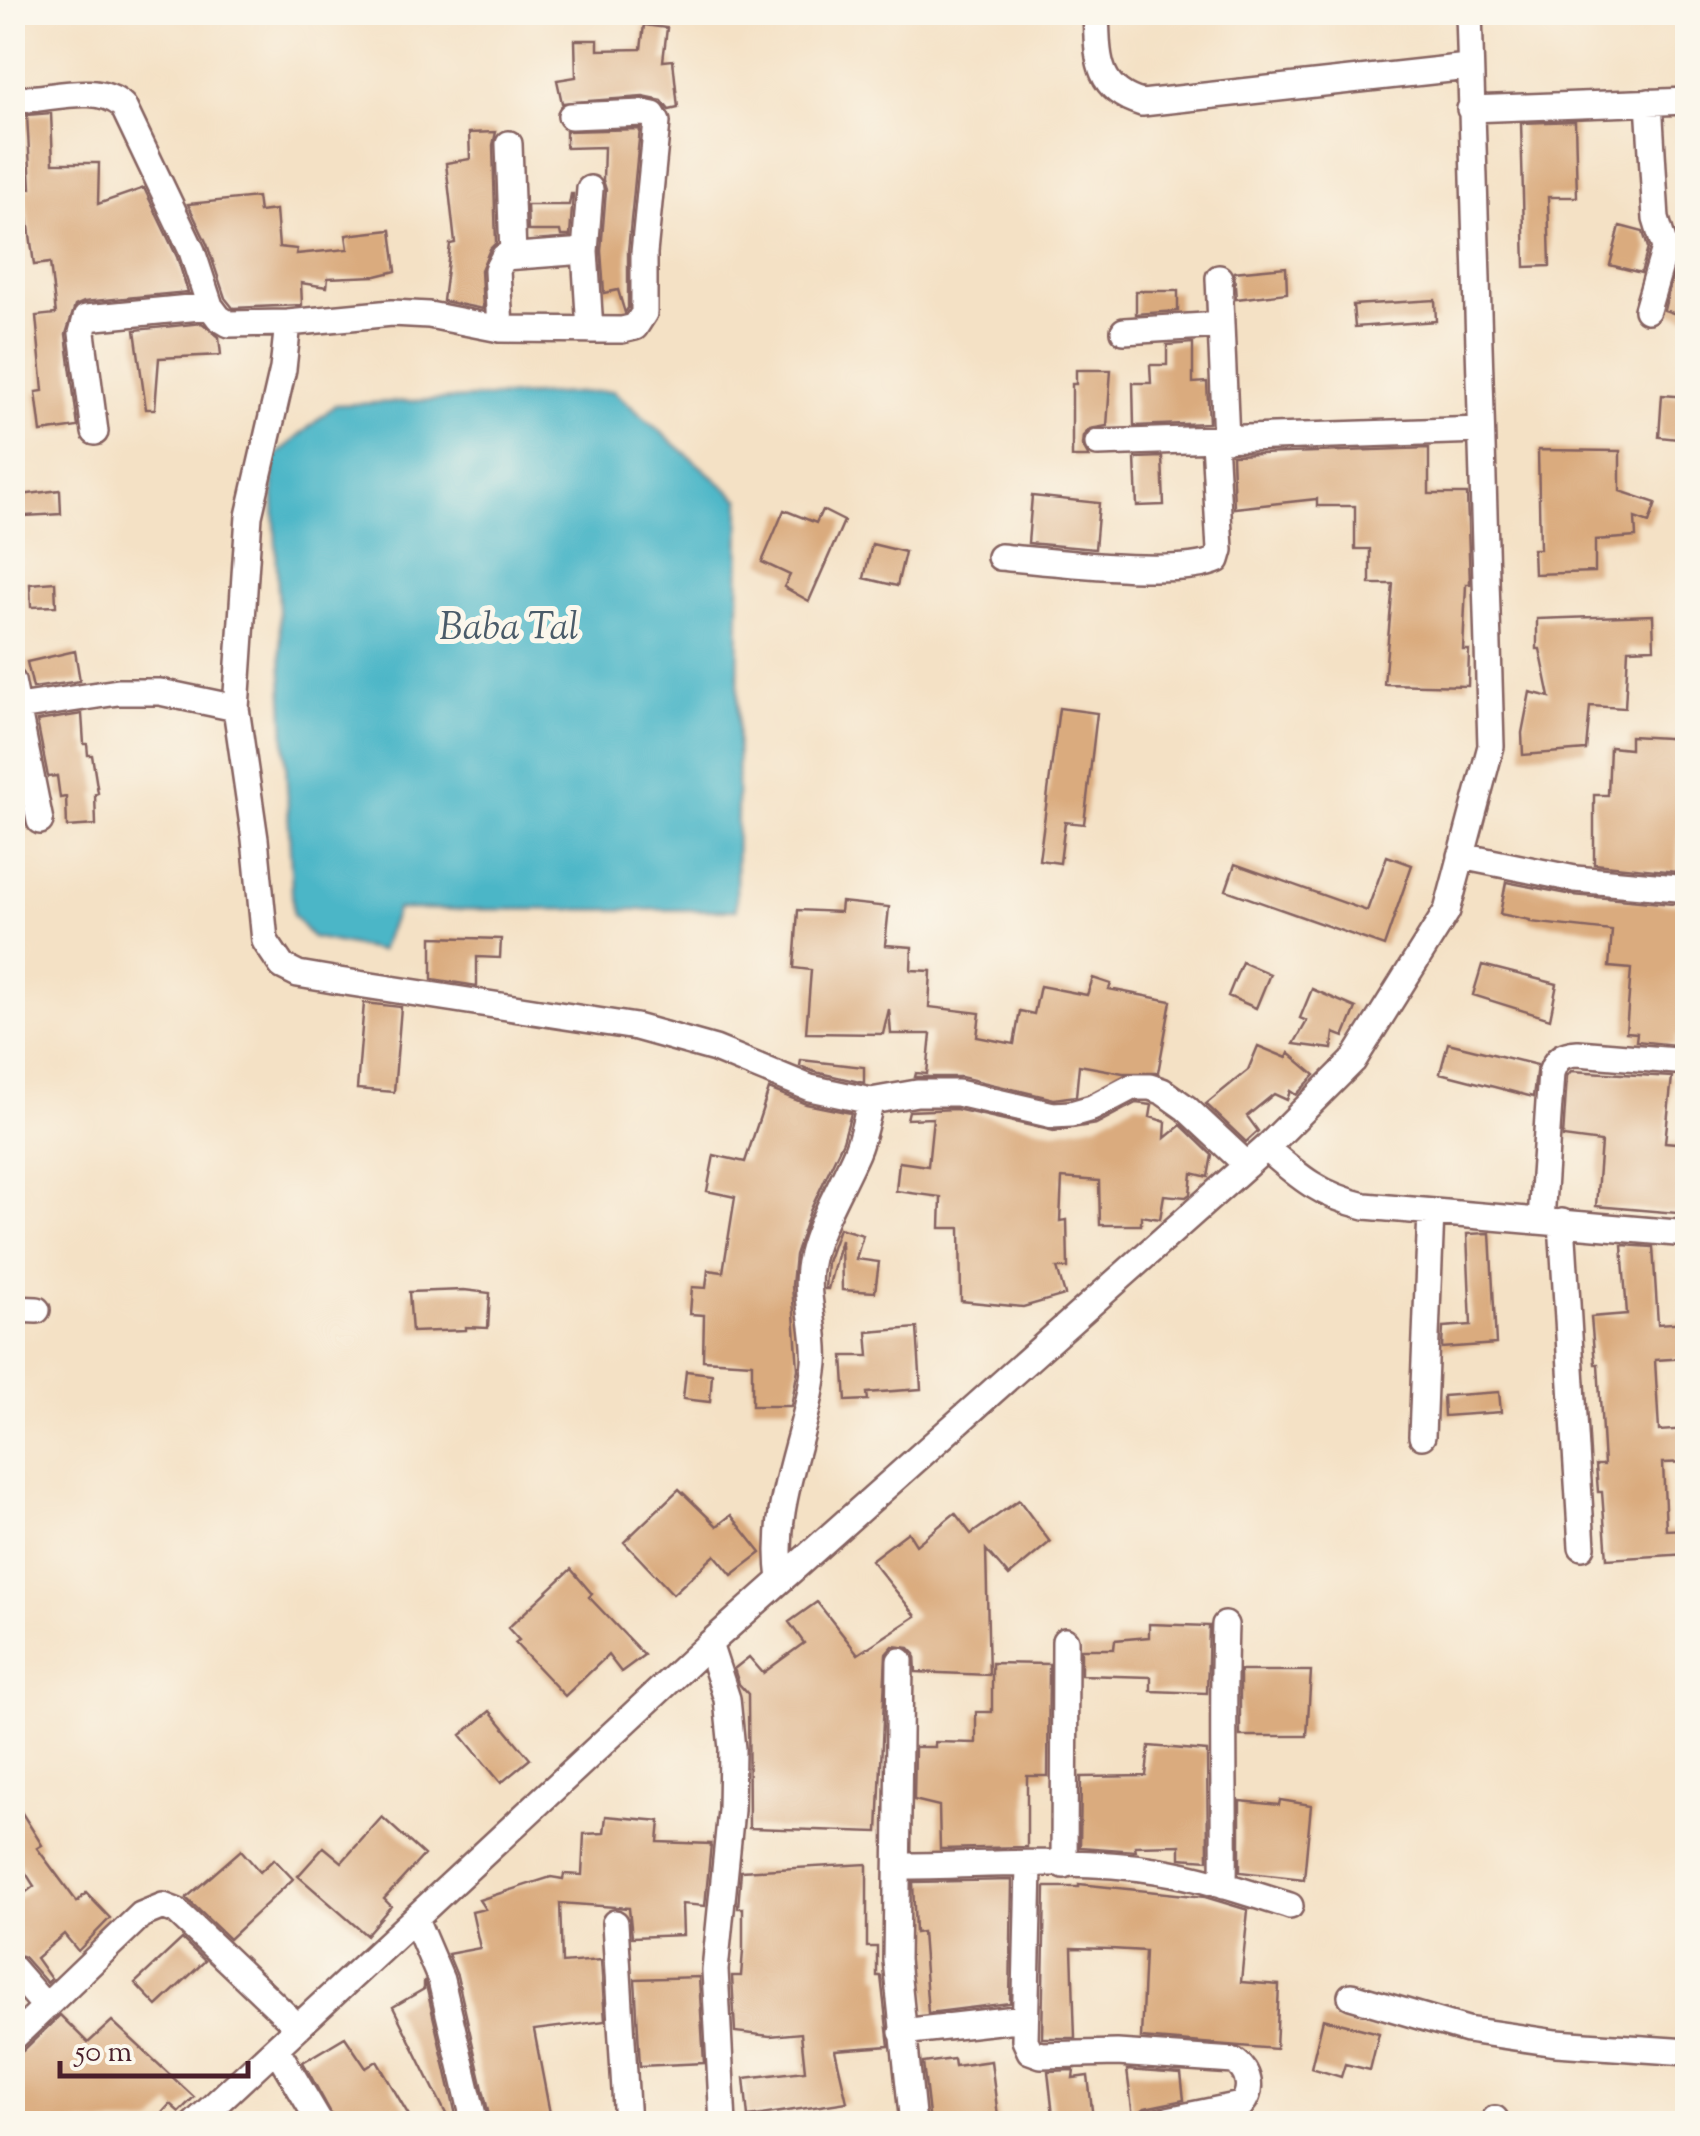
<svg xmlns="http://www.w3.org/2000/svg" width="1700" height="2136" font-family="'Sorts Mill Goudy',serif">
<rect width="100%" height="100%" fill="#fbf7ec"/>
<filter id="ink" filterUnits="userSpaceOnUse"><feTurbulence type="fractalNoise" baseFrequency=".01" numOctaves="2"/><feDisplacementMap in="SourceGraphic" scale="20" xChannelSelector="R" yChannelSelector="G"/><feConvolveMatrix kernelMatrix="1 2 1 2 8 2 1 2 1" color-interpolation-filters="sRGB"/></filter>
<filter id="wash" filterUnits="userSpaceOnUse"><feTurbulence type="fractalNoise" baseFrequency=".0048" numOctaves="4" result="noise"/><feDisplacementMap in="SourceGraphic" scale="40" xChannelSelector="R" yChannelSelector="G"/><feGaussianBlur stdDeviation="2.25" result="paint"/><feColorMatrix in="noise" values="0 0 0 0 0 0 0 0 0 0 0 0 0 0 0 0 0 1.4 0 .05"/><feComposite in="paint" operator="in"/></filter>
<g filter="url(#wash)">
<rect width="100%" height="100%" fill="#f4e1c5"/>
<path fill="#4bb6c7" stroke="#4a6a79" stroke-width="2.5" d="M613 391 740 500 736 910 397 909 380 951 312 937 293 915 272 459 335 405Z"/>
<g id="blocks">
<path fill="#daab7e" d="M644 25 667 28 663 61 673 60 678 108 669 110 662 101 643 97 562 103 557 80 576 77 575 40H598V50L641 49Z
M51 113 53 163H99L98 204 144 188 177 257 188 292 84 302 75 306 66 334 78 427 41 432 36 392 43 391 36 316 56 314 50 263 34 265 24 188H31L27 115Z
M1575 121 1577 197H1548L1550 266 1525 267 1521 123Z
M640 129 628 251V308L625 313 618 290 604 293 601 251 606 190 603 180 604 147 566 148V131Z
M496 132 493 145 496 243 490 249 481 270 483 309 443 301 450 244 455 243 446 163 470 159 469 133Z
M571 194H573L570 236H561L560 231H528L527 205H569Z
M257 197 259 212 276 210 279 247 297 249 296 254 348 249 346 235 391 230 396 271 376 276 328 278 327 287 301 283 302 305 233 308 225 298 207 244 188 204Z
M1620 226 1643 232 1648 248 1641 273 1610 265Z
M1682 237 1688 238V318L1664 310Z
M1286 267 1287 293 1236 299 1234 272Z
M1136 291H1178V311L1136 314Z
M1435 300 1436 321 1355 327 1353 305Z
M202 323 219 337 221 355 159 358 155 409H146L135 330Z
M1193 343V383L1207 382 1209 423 1134 426 1133 383H1151L1150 365H1167V345Z
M1076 370H1111L1107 426 1090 429 1083 436 1082 445 1089 457H1072V384H1076Z
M1662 395 1688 397V440L1659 437Z
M1429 448V494H1467L1470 584H1466L1463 650H1469L1468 686 1384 684 1393 584H1370V549H1355V506H1317V499L1234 508 1232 455Z
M1538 450 1620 451V491L1656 503 1649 523 1635 518 1636 537 1595 540V572L1534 574 1533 549H1540Z
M1162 457 1164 505 1137 506 1135 458Z
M60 490 61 514 25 516 21 495Z
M1032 496 1099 503 1095 549 1028 543Z
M784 510 816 523 822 510 844 521 809 601 784 587 790 575 762 562Z
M872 544 905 552 897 586 864 578Z
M55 582 56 606 31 607 30 584Z
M1653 615 1654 648 1628 649 1625 708 1590 706 1586 750 1523 755 1522 733 1530 692 1550 697 1540 649H1537V619Z
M75 651 80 681 33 688 27 662Z
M1059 708 1097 713 1084 824 1065 822 1060 863 1039 860Z
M82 714 84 744H87L88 755H92L98 793 95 794 96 825 67 827 66 797 60 798 57 776 48 777 37 721Z
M1630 736 1685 739 1676 872 1594 864V795H1608L1610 747 1630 749Z
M1387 856 1412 865 1384 946 1226 890 1235 864 1367 911Z
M1506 882 1573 895 1684 905 1683 910H1688V1038L1676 1037 1675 1045 1636 1041 1637 1033 1626 1032 1631 969 1609 967 1612 931 1530 922V920L1500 914Z
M841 902 889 907 885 945 912 947 911 970 931 971 929 1007 980 1013 977 1037 1014 1044 1020 1011 1034 1014 1040 986 1087 995 1093 978 1111 984 1109 989 1171 1001 1158 1073H1123L1079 1065 1076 1096 1054 1099 961 1077H915L916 1073 927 1074 931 1034H891L889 1009 883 1034 806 1033 811 970 794 968 798 910 840 912Z
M432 937 501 939 500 958 477 957V986L432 979Z
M1242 962 1270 974 1256 1008 1228 996Z
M1482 965 1557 984 1550 1019 1473 995Z
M1312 989 1356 1008 1344 1037 1334 1033 1332 1049 1294 1044 1307 1021 1300 1018Z
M364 1003 401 1007 394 1092 357 1089Z
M1448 1043 1537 1065 1533 1097 1440 1073Z
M1258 1046 1287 1058 1289 1053 1315 1075 1296 1095 1290 1091 1287 1100 1274 1094 1247 1116 1258 1131 1246 1142 1206 1104 1248 1070Z
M801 1060 864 1067V1083L815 1072 800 1066Z
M1571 1071 1672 1077 1665 1142 1688 1144V1214L1596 1206 1601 1142 1563 1137 1567 1076Z
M769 1089 806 1104 851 1113 843 1141 810 1211 795 1255 792 1285 798 1369 791 1406H752V1363L703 1360 704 1315 690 1314 692 1287 706 1288 708 1270 723 1272 735 1197 707 1191 714 1155 745 1162Z
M1136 1103 1152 1105 1150 1117 1166 1122 1165 1138 1181 1125 1212 1155 1208 1177 1192 1173 1190 1194 1186 1197 1164 1195 1160 1219 1141 1216V1225H1100L1099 1181 1062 1178 1060 1221 1067 1220 1068 1268H1057L1065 1295 1023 1307 961 1301 960 1228H940L941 1197 896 1191 899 1162 928 1166 933 1118 907 1119 909 1111 956 1109 1054 1131 1096 1124Z
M839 1228 863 1235 856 1259 879 1262 875 1292 842 1290 841 1240 828 1289H825L827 1262Z
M1490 1233 1496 1344 1442 1348 1443 1327 1471 1325 1467 1234Z
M1622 1245 1653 1247 1658 1324 1688 1322V1358L1655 1360 1659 1431 1688 1429V1462L1663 1463 1666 1530 1688 1529V1554L1607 1559 1602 1492H1598L1596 1465H1604L1598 1364H1595L1591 1317 1627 1314Z
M464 1290 490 1293 488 1328 466 1327V1330L412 1332 409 1292Z
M917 1328 921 1389 867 1393 868 1400 846 1401 843 1356H869L867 1332Z
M686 1371 712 1374 710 1402 683 1399Z
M1499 1392 1501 1412 1444 1416 1443 1396Z
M679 1489 717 1526 731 1515 761 1553 732 1575 715 1555 673 1594 624 1542Z
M1019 1500 1050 1542 1009 1576 986 1550 989 1675 916 1672 915 1654 909 1648 893 1646 886 1654 878 1832 749 1828 748 1694 739 1684 734 1669 749 1657 763 1673 804 1643 789 1622 817 1602 858 1654 916 1616 871 1560 908 1532 916 1545 955 1513 971 1534Z
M571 1569 592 1594 589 1597 644 1655 621 1672 608 1655 565 1696 515 1643 519 1640 508 1628Z
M1149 1624 1209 1626 1207 1693 1151 1691V1677L1081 1675V1649H1114L1115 1640 1149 1637Z
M992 1663 1049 1664 1048 1776H1027V1847L940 1849 939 1806 914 1800 915 1747H935V1742L976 1743V1712H992Z
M1240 1671H1311L1307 1736H1240Z
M490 1711 530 1759 501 1783 461 1735Z
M1149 1746 1207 1751 1208 1860 1180 1858V1845L1135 1846 1136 1851 1080 1847 1081 1777 1146 1776Z
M12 1797 42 1845 37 1848 77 1902 86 1893 110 1918 78 1951 64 1934 36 1958 51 1979 47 1983 24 1957 12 1952V1903L34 1886 12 1851Z
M1280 1800 1311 1805 1304 1879 1240 1872V1801L1279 1805Z
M606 1816 660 1821 658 1842 711 1844 705 1906 682 1904 683 1935 632 1937 629 1908 560 1903 562 1963 601 1960 605 2021 534 2030 552 2124H491L457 1976 448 1954 480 1948 472 1912 485 1909 479 1900 551 1877 563 1879 564 1874 582 1875 584 1834 604 1833Z
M382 1817 424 1855 384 1899 391 1906 366 1935 298 1876 324 1847 342 1862Z
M241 1850 260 1872 274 1859 293 1879 229 1939 186 1898Z
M867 1864V1947H877V1976H881L889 2046 835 2050 847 2102 748 2117 744 2078 805 2071 801 2033 770 2036 735 2032 732 1976H741L743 1951V1908H738L741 1871Z
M1012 1880 1010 2003 928 2013 922 1932 915 1933 913 1882Z
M1079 1884 1205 1897 1248 1910 1241 1982 1279 1985 1276 2049 1141 2038 1145 1951 1111 1949 1072 1948 1075 2038H1042L1045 1887H1079Z
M182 1939 205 1961 157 2006 135 1983Z
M699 1977 704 2063 640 2066 635 1979Z
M424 1980 426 1985 458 2124H451L393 2007 424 1989Z
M60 2015 88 2043 112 2021 194 2097 179 2112 170 2104 152 2124H12V2055L23 2051Z
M1323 2019 1379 2033 1370 2070 1345 2064 1341 2077 1311 2068Z
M345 2037 366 2068 377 2061 414 2124H337L303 2062Z
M954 2059 955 2066 991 2061 999 2124H930L923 2063Z
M1074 2070 1073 2078 1088 2076 1093 2119 1054 2124 1048 2071Z
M1127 2070 1181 2074 1184 2100 1145 2108 1133 2117Z"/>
</g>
</g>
<g filter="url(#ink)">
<use href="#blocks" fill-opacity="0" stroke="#866361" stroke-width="2.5"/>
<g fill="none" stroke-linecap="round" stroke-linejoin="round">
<defs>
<path id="minor" d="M1096 12C1098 55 1094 89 1142 103L1468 67
M27 99C57 97 100 84 123 106L192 251 210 306 219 318 229 324 288 323 392 313 429 315 500 329 622 330 635 327 644 313V253L657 122 653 115 643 113 571 116
M1470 109 1688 101
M509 144 513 255
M590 189 585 251 590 330
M1219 278 1226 440
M1647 310 1665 248 1656 219 1649 102
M288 323 283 369 249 516 236 708 255 839 265 941 282 966 298 974 339 981 636 1027 715 1049 810 1088 871 1101 917 1093H958L1053 1115 1071 1114 1092 1108 1132 1087H1150L1162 1091 1186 1108 1247 1165
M500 329 497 270 504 257 585 251
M1124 331 1221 325
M95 432 82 333 86 318 210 306
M1098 443 1481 430
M1000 557C1046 561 1178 578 1217 560L1220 550 1214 440
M12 681 40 821
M12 708 118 692H160L236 708
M1461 856 1575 879 1688 889
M1266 1148C1300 1178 1320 1195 1365 1206L1688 1234
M1541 1220 1551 1073C1556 1058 1562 1054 1578 1053L1688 1062
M1562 1222 1582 1547
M12 1309 37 1310
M1422 1436 1431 1212
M781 1580C770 1500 807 1440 815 1363 818 1328 802 1292 811 1258 820 1221 841 1187 856 1153 863 1137 866 1118 871 1101
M709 1644 727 1699 732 1749 731 1810 715 1970 723 2124
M900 1661 896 1960 913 2124
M1064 1865 1065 1641
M899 1866C983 1866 1072 1857 1155 1870 1201 1877 1246 1892 1290 1906
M1029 1866 1025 2040 1030 2051 1041 2055 1117 2053 1234 2061C1249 2071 1254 2090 1241 2105L1148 2124
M1224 1886C1225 1799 1222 1712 1225 1625
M415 1919 441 1980 475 2124
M615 1923 627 2124
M12 1968 46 2007
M1351 1996 1467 2030 1556 2043 1688 2052
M902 2032 1025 2018
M12 2039 141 1915 163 1906 176 1911 298 2027
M276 2048 321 2124
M194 2124 709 1644 1266 1148 1353 1061 1447 911 1491 746 1469 12
M1495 2124V2119"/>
</defs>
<use href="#minor" stroke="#866361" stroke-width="30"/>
<use href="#minor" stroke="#fff" stroke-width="25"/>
</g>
</g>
<g text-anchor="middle" stroke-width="10" stroke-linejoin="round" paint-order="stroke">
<g font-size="38" font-style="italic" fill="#4a5b69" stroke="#fbf7ec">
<text x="509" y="639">Baba Tal</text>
</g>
</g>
<rect width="1700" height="2136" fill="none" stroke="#fbf7ec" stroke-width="50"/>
<path d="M60 2061v15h188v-15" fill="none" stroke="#4a1f2b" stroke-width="5"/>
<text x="75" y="2061" font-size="30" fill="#4a1f2b" stroke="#fbf7ec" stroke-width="8" paint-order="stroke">50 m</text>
</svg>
